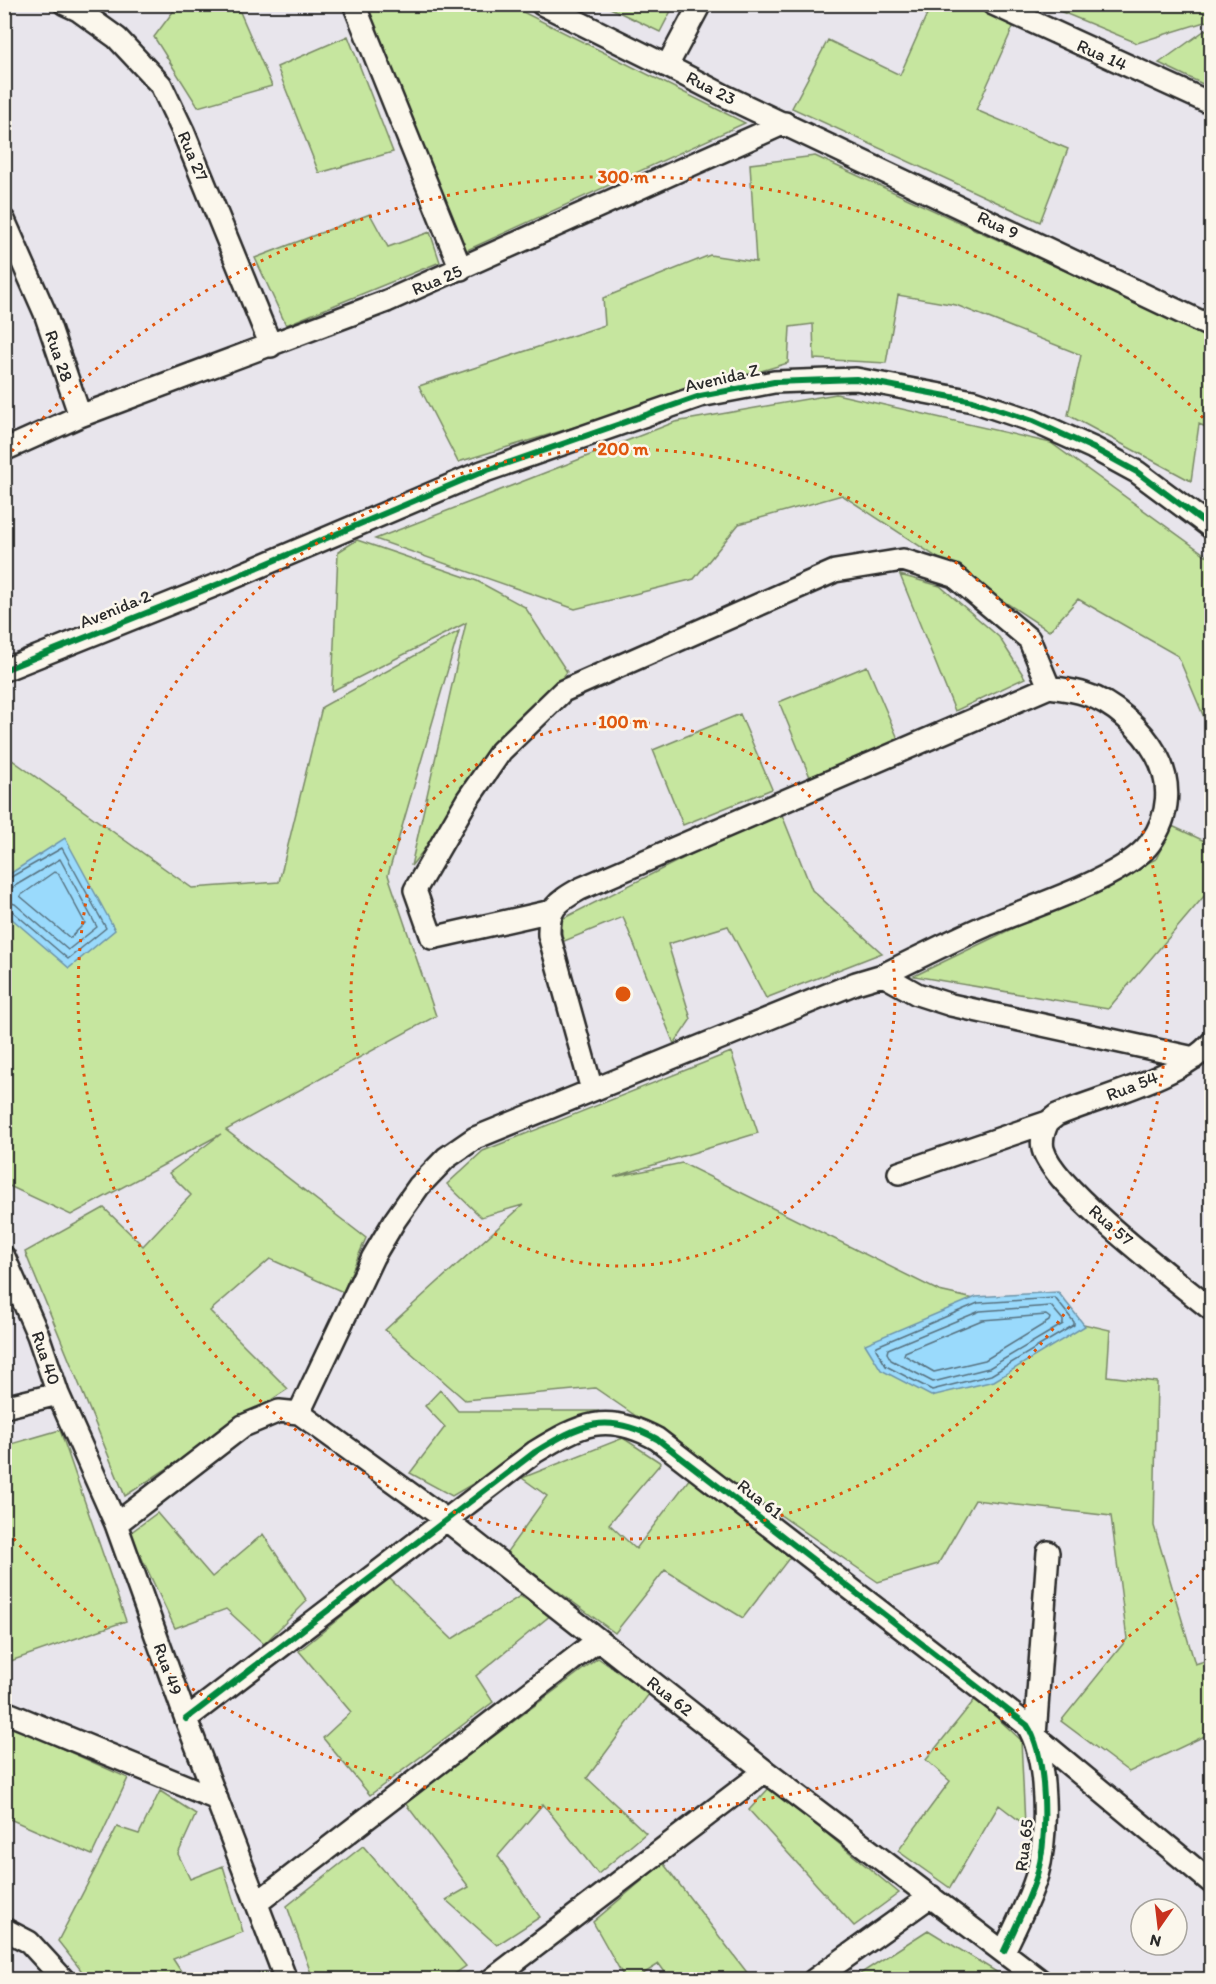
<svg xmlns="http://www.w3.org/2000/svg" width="1216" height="1984" font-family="Itim,sans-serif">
<rect width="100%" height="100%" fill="#e8e5ec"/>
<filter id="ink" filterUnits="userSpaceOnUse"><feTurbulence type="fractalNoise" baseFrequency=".0167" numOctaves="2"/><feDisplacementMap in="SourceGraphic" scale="12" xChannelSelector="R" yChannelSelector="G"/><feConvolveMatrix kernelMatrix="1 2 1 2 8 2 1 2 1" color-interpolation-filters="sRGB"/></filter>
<g filter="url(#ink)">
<path fill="#c6e69f" stroke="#788865" stroke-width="1.5" d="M178 5H237L272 86 198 107 154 37Z
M366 5H509L745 123 465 251Z
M604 5H674L660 32Z
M931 5H978L1018 16 976 110 1068 149 1040 222 792 108 828 40 900 75Z
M1045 5H1211V20L1137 43Z
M1211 26V88L1159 63Z
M348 36 393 152 319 173 277 67Z
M815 156 1211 338V429L1199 424 1191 481 1068 415 1081 355 956 305 898 295 886 363 814 359 813 324 790 327 788 363 458 462 419 386 605 325 603 298 710 255 756 262 750 164Z
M370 214 388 247 430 232 440 262 286 325 255 258Z
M836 394 1051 443 1211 559V734L1178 656 1078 599 1049 631 842 495 739 524 694 579 575 609 375 539 675 422Z
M357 540 477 581 525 607 567 672 411 866 466 623 332 691 338 552Z
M900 575 940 586 999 637 1025 678 955 711Z
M459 631 388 875 436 1016 226 1130 366 1238 343 1292 270 1259 210 1311 288 1389 125 1496 25 1252 104 1208 143 1246 191 1195 169 1173 221 1134 71 1215 5 1184V755L192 888 279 882 322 707Z
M867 666 899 741 810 777 779 702Z
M740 714 772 789 683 825 653 750Z
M780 810 812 890 882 953 766 998 728 926 668 944 691 1019 674 1044 623 917 562 942V919Z
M1172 826 1211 844V888L1108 1009 914 976 1156 859Z
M731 1052 758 1133 614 1177 682 1163 939 1291 1110 1330 1107 1376 1157 1382 1154 1526 1195 1664 1211 1659V1733L1129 1772 1061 1721 1127 1639 1111 1516 975 1500 938 1564 878 1582 595 1388 465 1400 385 1330 523 1205 481 1217 447 1184 483 1151Z
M440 1390 458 1411H597L452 1496 410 1473 445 1427 425 1406Z
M60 1430 126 1621 5 1663V1436L8 1445Z
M623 1438 661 1463 609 1524 636 1549 690 1478 790 1557 743 1618 665 1570 615 1633 506 1553 547 1496 522 1478Z
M157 1513 212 1577 263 1534 307 1601 264 1644 226 1609 175 1628 130 1533Z
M389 1578 452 1639 520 1596 552 1614 476 1676 493 1702 370 1795 323 1738 351 1712 299 1651Z
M598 1658 649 1694 587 1778 646 1833 598 1874 543 1804 498 1856 540 1917 497 1945 446 1900 469 1887 405 1803Z
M976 1698 1021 1740 1025 1825 999 1805 950 1888 898 1851 950 1781 926 1760Z
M5 1723 128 1778 92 1855 5 1817Z
M770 1787 899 1893 854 1926 749 1810Z
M160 1791 196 1814 178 1854 190 1879 223 1866 243 1932 173 1959 186 1979H88L58 1941 117 1827 139 1834Z
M363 1846 466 1966 447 1979H313L287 1906Z
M663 1863 752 1979H670L659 1964 635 1979H625L593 1922Z
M928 1930 1008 1979H852Z
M266 1972 268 1979H233Z"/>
<path fill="#9adafc" stroke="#6e94a8" stroke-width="1.5" d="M65 838 115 930 69 968 4 912 5 877Z
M1058 1292 1085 1326 994 1381 931 1396 881 1370 865 1344 976 1297Z"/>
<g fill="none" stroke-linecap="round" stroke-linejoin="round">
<path stroke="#57717f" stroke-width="1.5" d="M54 872 58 873 85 923 70 938 20 896Z
M4 881 62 848 106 928 68 959 11 910 4 908
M4 889 13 887 60 859 97 927 68 950 15 904 4 901
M1055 1298 1074 1322V1325L991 1375 932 1390 886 1366 876 1349 877 1346 978 1303Z
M1051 1306 1063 1320V1324L989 1368 933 1382 891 1360 887 1353 888 1349 980 1311Z
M1046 1315 1050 1318 1049 1321 985 1360 934 1372 904 1355 905 1352 982 1320Z"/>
<defs>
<path id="minor" d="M65 4 78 10 117 38 161 85 183 131 271 346
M354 4 461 269
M542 4 667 66
M700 4 667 66 727 97 1212 327
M993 4 1212 104
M4 220 45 313 80 416 4 450
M80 416 387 301 785 123
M4 670 221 583 482 472 700 396 774 382 856 379 973 401 1033 421 1093 448 1137 472 1212 528
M552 911 432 938 415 890 467 800 501 751 563 691 835 571 903 560 954 576 1029 639 1049 687
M592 1090 549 935C548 908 557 902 580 889L1049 687C1061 689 1074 690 1085 694 1113 702 1142 729 1156 754 1172 782 1170 816 1150 843 1125 878 1027 908 985 926 951 941 917 958 883 975
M1048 1122C1044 1130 1041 1140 1043 1149 1053 1188 1176 1281 1212 1310
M899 1173 1048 1122 1057 1115C1100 1097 1182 1077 1212 1042
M4 1257 38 1335 58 1394 116 1524 186 1719 286 1980
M4 1407 58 1394
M299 1413 373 1257 395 1220 419 1186 446 1158 475 1138 856 983 883 975 917 994 951 1005 1194 1058
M116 1524 243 1426 279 1411 299 1413 445 1519 765 1771 1040 1980
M10 1714 217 1799
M186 1719 535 1452C581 1424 606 1411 657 1439L1027 1725C1048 1757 1048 1838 1037 1875 1029 1901 1016 1926 1004 1951
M1035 1736 1212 1883
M1035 1736 1048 1552
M257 1903 598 1640
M4 1929 29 1942 64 1980
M491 1980 765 1771
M814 1980 931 1896"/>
</defs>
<use href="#minor" stroke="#2b2b2b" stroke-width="26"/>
<use href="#minor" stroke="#fbf7ec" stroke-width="21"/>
<defs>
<path id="cycleway" d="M4 670 221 583 482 472 700 396 774 382 856 379 973 401 1033 421 1093 448 1137 472 1212 528
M186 1719 535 1452C581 1424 606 1411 657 1439L1027 1725C1048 1757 1048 1838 1037 1875 1029 1901 1016 1926 1004 1951"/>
</defs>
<use href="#cycleway" stroke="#fbf7ec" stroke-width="10"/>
<use href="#cycleway" stroke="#00873e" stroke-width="6"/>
</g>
</g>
<g fill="none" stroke="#df570e" stroke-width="3" stroke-dasharray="3 6">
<circle cx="623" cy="994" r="272"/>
<circle cx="623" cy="994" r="545"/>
<path d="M1211 1562A817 817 0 0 1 6 1530M6 458A817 817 0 0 1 1211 426"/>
</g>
<g text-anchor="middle" stroke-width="5" stroke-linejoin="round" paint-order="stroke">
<g font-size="18" fill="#2b2b2b" stroke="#fbf7ec">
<text transform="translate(1102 55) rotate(24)" y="6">Rua 14</text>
<text transform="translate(711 88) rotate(27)" y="6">Rua 23</text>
<text transform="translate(193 156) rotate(67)" y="6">Rua 27</text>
<text transform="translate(998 225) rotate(25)" y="6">Rua 9</text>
<text transform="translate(437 280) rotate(-23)" y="6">Rua 25</text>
<text transform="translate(59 356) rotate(71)" y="6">Rua 28</text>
<text transform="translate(722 378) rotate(-13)" y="6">Avenida Z</text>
<text transform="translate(115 609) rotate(-22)" y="6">Avenida 2</text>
<text transform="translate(1132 1086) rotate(-21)" y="6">Rua 54</text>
<text transform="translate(1111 1225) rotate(41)" y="6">Rua 57</text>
<text transform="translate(46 1358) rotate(71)" y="6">Rua 40</text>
<text transform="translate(760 1499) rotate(38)" y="6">Rua 61</text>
<text transform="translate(168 1669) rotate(70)" y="6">Rua 49</text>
<text transform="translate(670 1696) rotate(38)" y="6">Rua 62</text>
<text transform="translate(1024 1845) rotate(-83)" y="6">Rua 65</text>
</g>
</g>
<circle cx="623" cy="994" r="9" fill="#df570e" stroke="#fbf7ec" stroke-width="3"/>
<g font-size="18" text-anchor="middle" font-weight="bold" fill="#df570e" stroke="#fbf7ec" stroke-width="5" stroke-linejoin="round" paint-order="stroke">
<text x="623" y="183">300 m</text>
<text x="623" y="455">200 m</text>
<text x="623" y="728">100 m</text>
</g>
<rect width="1216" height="1984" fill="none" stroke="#fbf7ec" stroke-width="24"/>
<rect x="12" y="12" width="1192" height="1960" fill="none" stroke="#2b2b2b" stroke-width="2" filter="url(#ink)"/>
<g transform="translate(1159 1927) rotate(194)"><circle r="28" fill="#fbf7ec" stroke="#a8a59f" stroke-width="1.5"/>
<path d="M0-4.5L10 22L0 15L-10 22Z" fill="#c8321e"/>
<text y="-9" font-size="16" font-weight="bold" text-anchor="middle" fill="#2b2b2b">N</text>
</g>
</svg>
